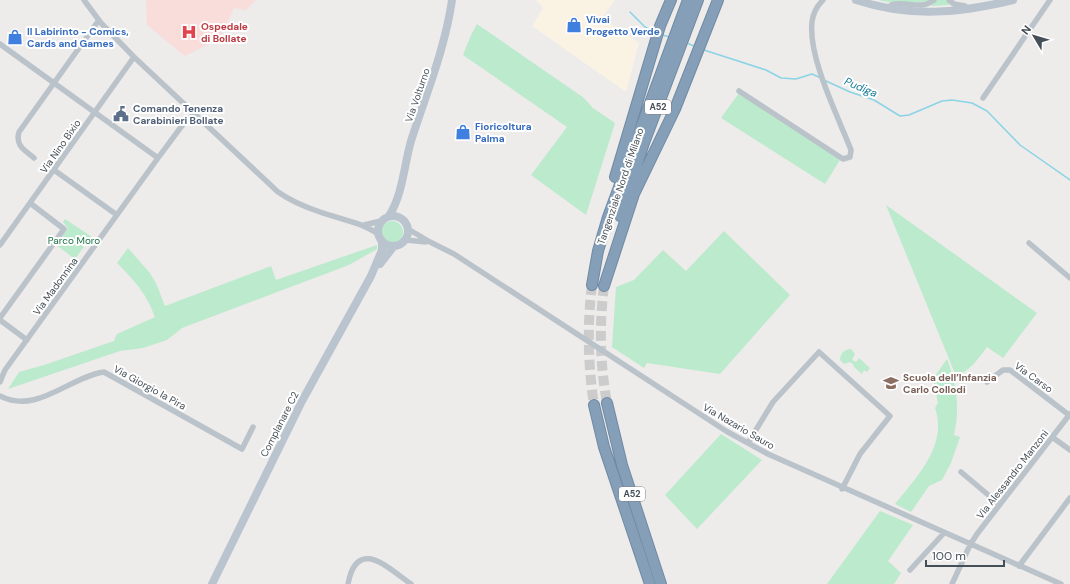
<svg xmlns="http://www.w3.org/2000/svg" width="1070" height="584" font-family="'DM Sans',sans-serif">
<rect width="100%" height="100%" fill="#eeebeb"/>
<path fill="#faf3e4" d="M536 0H615L602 18 639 43 626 92 532 26 543 8Z"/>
<path fill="#f8dddb" d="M146 0H256L246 10 234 8 220 38 185 56 147 25Z"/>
<path fill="#bbeacc" d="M879 0H930C924 4 885 3 879 0Z
M936 0H946L950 5 931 6Z
M477 24 584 98 593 108 615 123 586 215 531 175 567 127 463 55 471 35Z
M739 93 840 160 825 184 721 118Z
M886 205 1037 313 1003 358 987 347C978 359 971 370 956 376Z
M65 219 95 239 91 244 87 242 75 259 56 245 68 228 63 222Z
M381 232a11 11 0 1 1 22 0a11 11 0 1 1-22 0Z
M724 231 790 295 720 374 647 363 644 368 612 347 616 287 634 280 663 250 686 271Z
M377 245V249L349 265 182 328 167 340 143 348 120 351 8 389 19 372 44 365 114 341 117 334 155 317C146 293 135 281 117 263L128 248 149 272 156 283 165 306 271 266 276 280Z
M851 349 855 354 852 360 856 362 859 358 870 368 867 372 864 370 862 374 853 366 854 365 850 362 844 364 840 360C840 354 844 349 851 349Z
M947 359C957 384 960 409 954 435L960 437 951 463 942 480 929 486 911 512 895 504C917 477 948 445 935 408L938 403 933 379Z
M721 434 762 460 697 529 665 495Z
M880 511 913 525 888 561 901 573 894 584H827Z"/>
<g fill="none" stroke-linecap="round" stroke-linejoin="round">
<path stroke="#8ad4e5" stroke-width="1.5" d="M630 12 645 27 655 32
M662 35 670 37
M687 43 696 47
M704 50 766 70 781 78 796 79 812 74 821 78
M826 81 850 92 874 100 900 116 909 115 942 101 952 100 972 103 987 111 1020 145 1070 180"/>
<path stroke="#cccccd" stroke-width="10" stroke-dasharray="10 5" stroke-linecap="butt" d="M592 285C587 325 588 365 594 405
M604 286C599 326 600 364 607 403"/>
<defs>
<path id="highway" d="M615 177 660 26 671 0
M620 216 644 143 698 0
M592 285 598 251 608 217 688 0
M604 286 634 194 675 109 718 0
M607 403 622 465 661 584
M594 405 604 447 650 584"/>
</defs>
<use href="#highway" stroke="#718aa3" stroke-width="12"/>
<path stroke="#bac3ca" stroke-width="5.5" d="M84 0 101 23 134 57 278 192C291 201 305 207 320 212 340 219 361 222 378 234
M949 0 954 4 965 6
M891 5C905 0 921 11 934 0
M0 44 158 158
M739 91 843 159 850 157 851 150C838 116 808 58 812 22 813 13 817 6 823 0
M983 98 1050 0
M34 158C25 150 15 146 19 132L99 20
M54 170 117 215
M364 225 381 221
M408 229 430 242 454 254 726 431 768 454 1061 584
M406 240 426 242
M1029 243 1070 278
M0 245 134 57
M0 318 64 229 30 203
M0 320 27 340
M0 382 5 370 158 158 184 123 194 114
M987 382 1003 370H1010L1069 415
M0 396C37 415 69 377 104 372L242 449 253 427
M1052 437 1070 450
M748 443 773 402 819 352 890 416 860 454 842 489
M961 472 999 504
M1019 566 1070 498
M910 570 944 533
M348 584C357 536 388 568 411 584
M952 584 970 545 977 534 1070 414"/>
<path stroke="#bac4cf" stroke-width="8" d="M856 0C911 18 959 13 1013 0
M378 231a15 15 0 1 1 30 0a15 15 0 1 1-30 0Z
M389 216C403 194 404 165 411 141 426 94 445 49 452 0
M380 264 394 246
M212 584 302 401 371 276 382 250V241"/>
<use href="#highway" stroke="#859fb8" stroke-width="10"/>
</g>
<defs>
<symbol id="shop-bare" viewBox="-9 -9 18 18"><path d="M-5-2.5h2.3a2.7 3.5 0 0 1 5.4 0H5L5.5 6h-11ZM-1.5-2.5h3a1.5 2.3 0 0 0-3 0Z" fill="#3f7fe0" stroke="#fff" stroke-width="2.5" paint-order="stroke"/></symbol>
<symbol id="hospital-bare" viewBox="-9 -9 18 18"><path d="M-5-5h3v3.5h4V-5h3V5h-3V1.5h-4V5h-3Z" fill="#e0444e" stroke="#fff" stroke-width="2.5" paint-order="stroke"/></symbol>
<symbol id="civic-bare" viewBox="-9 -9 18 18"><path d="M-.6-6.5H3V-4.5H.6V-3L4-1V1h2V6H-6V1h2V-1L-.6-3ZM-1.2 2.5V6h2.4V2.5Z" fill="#5c6f8a" stroke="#fff" stroke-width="2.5" paint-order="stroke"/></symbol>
<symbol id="school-bare" viewBox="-9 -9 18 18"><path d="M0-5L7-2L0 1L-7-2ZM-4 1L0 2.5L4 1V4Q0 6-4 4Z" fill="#8d6e63" stroke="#fff" stroke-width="2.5" paint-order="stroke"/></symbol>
</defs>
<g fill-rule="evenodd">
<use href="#shop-bare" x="563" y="14" width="22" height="22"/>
<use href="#hospital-bare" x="178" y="21" width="22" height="22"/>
<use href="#shop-bare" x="4" y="26" width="22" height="22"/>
<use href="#civic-bare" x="110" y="103" width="22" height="22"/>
<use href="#shop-bare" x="452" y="121" width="22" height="22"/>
<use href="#school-bare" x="880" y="372" width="22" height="22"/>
</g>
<g text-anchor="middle" stroke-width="4" stroke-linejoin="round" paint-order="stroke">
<g fill="#fff" stroke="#7d8489" stroke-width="1">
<rect x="645" y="100" width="26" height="14" rx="3"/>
<rect x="619" y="487" width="26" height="14" rx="3"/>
</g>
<g font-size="9" font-weight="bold" fill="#454f57">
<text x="658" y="110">A52</text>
<text x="632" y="497">A52</text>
</g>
<g font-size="10" font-weight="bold" fill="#366cbe" stroke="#fff" text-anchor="start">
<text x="586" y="23">Vivai<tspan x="586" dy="12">Progetto Verde</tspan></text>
<text x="27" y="35">Il Labirinto - Comics,<tspan x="27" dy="12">Cards and Games</tspan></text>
<text x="475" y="130">Fioricoltura<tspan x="475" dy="12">Palma</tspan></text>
</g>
<g font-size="10" font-weight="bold" fill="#be3a42" stroke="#fff" text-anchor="start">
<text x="201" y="30">Ospedale<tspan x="201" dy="12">di Bollate</tspan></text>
</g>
<g font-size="10" fill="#454f57" stroke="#fff">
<text transform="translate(417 95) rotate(-71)" y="4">Via Volturno</text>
<text transform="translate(60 146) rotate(-55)" y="4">Via Nino Bixio</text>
<text transform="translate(620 186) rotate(-71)" y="4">Tangenziale Nord di Milano</text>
<text transform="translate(55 286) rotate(-54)" y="4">Via Madonnina</text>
<text transform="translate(1034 377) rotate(36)" y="4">Via Carso</text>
<text transform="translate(150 387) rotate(29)" y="4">Via Giorgio la Pira</text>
<text transform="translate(279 424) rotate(-63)" y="4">Complanare C2</text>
<text transform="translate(739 426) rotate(30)" y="4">Via Nazario Sauro</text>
<text transform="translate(1012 474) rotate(-52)" y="4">Via Alessandro Manzoni</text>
</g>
<g font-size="10" font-weight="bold" fill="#4e5e75" stroke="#fff" text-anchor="start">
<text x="133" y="112">Comando Tenenza<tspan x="133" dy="12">Carabinieri Bollate</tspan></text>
</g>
<g font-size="10" fill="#1c7245" stroke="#fff">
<text x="74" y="244">Parco Moro</text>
</g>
<g font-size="10" font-weight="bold" fill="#785e54" stroke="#fff" text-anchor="start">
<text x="903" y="381">Scuola dell’Infanzia<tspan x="903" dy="12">Carlo Collodi</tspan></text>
</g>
<g font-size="11" font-style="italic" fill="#157c93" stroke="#fff">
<text transform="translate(861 87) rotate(23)" y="4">Pudiga</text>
</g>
</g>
<g transform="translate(1034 36) rotate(308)" stroke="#ffffff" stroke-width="3" paint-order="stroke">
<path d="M0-3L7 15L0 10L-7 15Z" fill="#454f57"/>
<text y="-6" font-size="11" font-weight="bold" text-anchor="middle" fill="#454f57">N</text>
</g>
<path d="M926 560v6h78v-6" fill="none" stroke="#454f57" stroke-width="2"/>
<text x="932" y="560" font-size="12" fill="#454f57" stroke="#ffffff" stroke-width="3" paint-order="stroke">100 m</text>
</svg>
